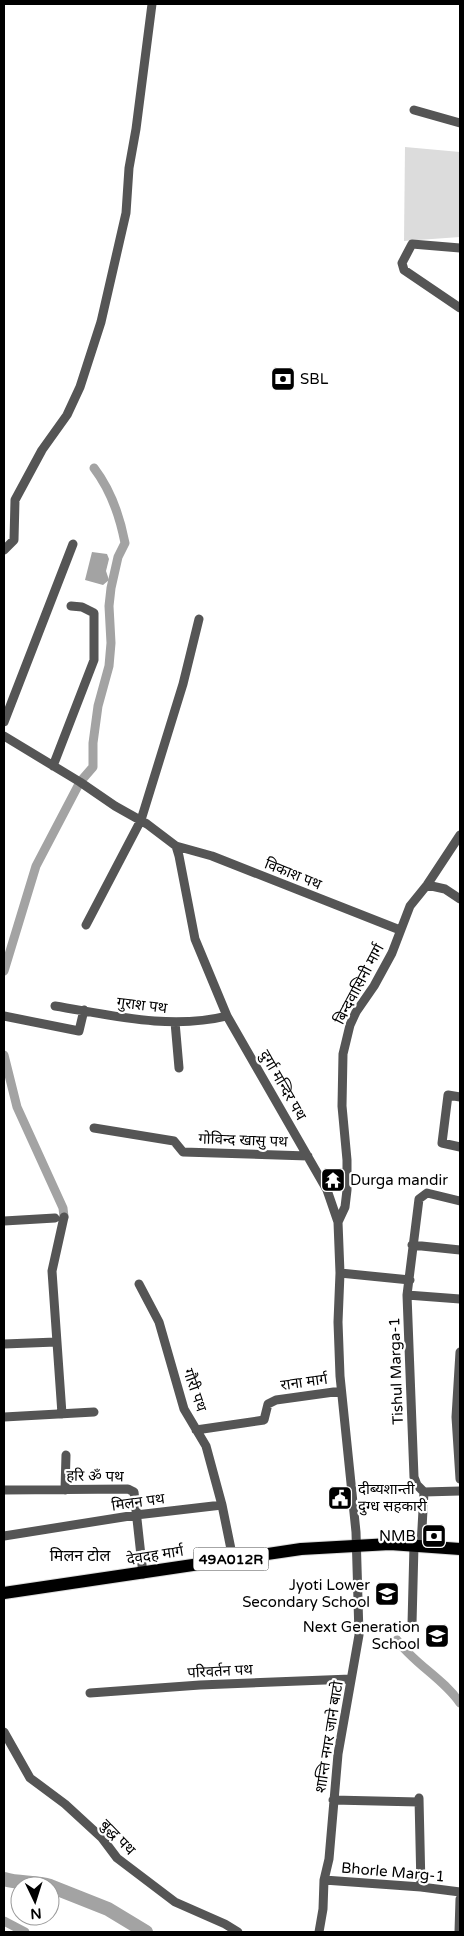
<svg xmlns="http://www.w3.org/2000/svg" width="464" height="1936" font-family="'Varela Round','Noto Sans Devanagari',sans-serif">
<rect width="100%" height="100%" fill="#fff"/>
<path fill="#dcdcdc" d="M405 147 460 152V237L404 241Z"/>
<path fill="#a3a3a3" d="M92 552 107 554 109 559 106 571 109 580 103 585 85 580Z"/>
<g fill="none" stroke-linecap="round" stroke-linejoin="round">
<path stroke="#a3a3a3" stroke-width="9" d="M4 971 36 866 80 782 93 767V743L98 706 109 666 111 643 109 606 111 588 118 557 125 543C120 517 110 489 94 468
M4 1055 17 1107 63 1208 64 1217
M397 1640C414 1664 443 1678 460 1703
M4 1921 25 1932"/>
<path stroke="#a3a3a3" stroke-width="14" d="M4 1879C19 1884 35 1881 50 1886
M50 1886 108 1909 146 1932"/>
<defs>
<path id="primary" d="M4 1593 301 1549 390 1544 460 1549"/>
</defs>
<use href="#primary" stroke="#dbdbdb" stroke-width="14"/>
<path stroke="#555" stroke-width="9" d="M414 110 460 123
M460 248 412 244 402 263 404 270 460 308
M4 550 14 540 15 500 42 450 67 415 80 387 101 322 126 213 129 168 136 129 152 4
M4 722 73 544
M4 736 80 782 115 806 147 824 176 846 179 856 195 939 227 1016 327 1190 338 1222 340 1273 338 1322 340 1376 356 1532 359 1635 338 1754 329 1859 324 1880 323 1909 319 1932
M53 766 94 660V613L82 607 71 606
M176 846 212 856 400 930
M427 885 445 889 460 899
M86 925 141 820 183 684 199 619
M55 1006C111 1015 170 1030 227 1016
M4 1016 79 1031 84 1010
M175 1022 179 1068
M460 1097 448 1095 442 1143 460 1147
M94 1128 174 1141 183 1152 308 1156
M4 1221 55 1218
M338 1222 345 1207 347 1190V1160L342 1106 343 1054 350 1025 356 1012 374 986 392 953 410 906 427 885 460 835
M412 1245 460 1250
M340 1273 410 1280
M139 1284 159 1322 184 1409 206 1446 222 1505
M407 1295 460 1299
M4 1344 56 1342
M460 1352 456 1417 460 1479
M62 1414 52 1271 64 1217
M4 1417 94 1412
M196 1430 264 1420 268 1404 276 1400 341 1391
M4 1490 128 1489 134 1492 143 1574
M65 1490 66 1455
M424 1492 417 1485 414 1477 407 1295 419 1199 427 1193 460 1201
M4 1536 136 1515 222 1505 233 1559
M421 1546 424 1492 460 1491
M412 1624 414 1545
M90 1693 200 1685 351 1679
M4 1732 30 1778 65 1804 102 1838 117 1858 175 1902 225 1924 238 1932
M419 1798 421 1887
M333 1800 419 1802
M324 1880 421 1887 460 1892
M459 1932 460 1899"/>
<use href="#primary" stroke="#000" stroke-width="12"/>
</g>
<defs>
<symbol id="bank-square" viewBox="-11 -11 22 22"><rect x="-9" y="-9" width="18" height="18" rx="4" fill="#000" stroke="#fff"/><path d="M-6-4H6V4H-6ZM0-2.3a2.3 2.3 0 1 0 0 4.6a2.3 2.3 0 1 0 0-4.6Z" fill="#fff"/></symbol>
<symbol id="temple-square" viewBox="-11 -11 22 22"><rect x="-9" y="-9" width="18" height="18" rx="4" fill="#000" stroke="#fff"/><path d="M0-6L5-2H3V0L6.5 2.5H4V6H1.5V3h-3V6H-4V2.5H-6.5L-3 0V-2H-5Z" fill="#fff"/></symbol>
<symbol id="civic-square" viewBox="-11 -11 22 22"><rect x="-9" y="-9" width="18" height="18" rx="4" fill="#000" stroke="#fff"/><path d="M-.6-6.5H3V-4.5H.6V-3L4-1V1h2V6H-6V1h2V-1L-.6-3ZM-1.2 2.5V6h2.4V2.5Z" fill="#fff"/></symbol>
<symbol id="school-square" viewBox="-11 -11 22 22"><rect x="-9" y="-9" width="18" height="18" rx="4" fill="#000" stroke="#fff"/><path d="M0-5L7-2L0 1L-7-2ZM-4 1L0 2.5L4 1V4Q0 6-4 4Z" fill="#fff"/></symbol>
</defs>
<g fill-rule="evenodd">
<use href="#bank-square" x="269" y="365" width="28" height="28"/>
<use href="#temple-square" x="319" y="1166" width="28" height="28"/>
<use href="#civic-square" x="326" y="1484" width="28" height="28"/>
<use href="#bank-square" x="420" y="1522" width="28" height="28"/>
<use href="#school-square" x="373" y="1580" width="28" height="28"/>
<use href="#school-square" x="423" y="1622" width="28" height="28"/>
</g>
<g text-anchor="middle" stroke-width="4.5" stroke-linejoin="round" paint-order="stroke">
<rect fill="#fff" stroke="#4c4c4c" stroke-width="1" x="193.5" y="1547.5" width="75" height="23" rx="4"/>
<g font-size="14" font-weight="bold" fill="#000">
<text x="231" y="1564">49A012R</text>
</g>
<g font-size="15" fill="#000" stroke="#fff" text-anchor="start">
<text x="300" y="384">SBL</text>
<text x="350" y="1185">Durga mandir</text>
<text x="358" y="1494">दीब्यशान्ती<tspan x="358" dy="17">दुग्ध सहकारी</tspan></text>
<text x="416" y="1541" text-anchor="end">NMB</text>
<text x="370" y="1590" text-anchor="end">Jyoti Lower<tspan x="370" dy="17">Secondary School</tspan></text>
<text x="420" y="1632" text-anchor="end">Next Generation<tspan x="420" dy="17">School</tspan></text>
</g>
<g font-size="15" fill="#000" stroke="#fff">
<text transform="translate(293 874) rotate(22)" y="5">विकाश पथ</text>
<text transform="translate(359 984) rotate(-62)" y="5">बिन्दवासिनी मार्ग</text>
<text transform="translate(142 1005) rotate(7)" y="5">गुराश पथ</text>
<text transform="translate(283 1085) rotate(60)" y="5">दुर्गा मन्दिर पथ</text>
<text transform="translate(243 1140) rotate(2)" y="5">गोविन्द खासु पथ</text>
<text transform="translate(396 1371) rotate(-92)" y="5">Tishul Marga-1</text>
<text transform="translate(304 1382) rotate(-8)" y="5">राना मार्ग</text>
<text transform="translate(195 1390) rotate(71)" y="5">गौरी पथ</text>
<text transform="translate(95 1476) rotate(1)" y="5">हरि ॐ पथ</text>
<text transform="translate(138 1502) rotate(-8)" y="5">मिलन पथ</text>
<text transform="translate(155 1555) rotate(-9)" y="5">देवदह मार्ग</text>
<text transform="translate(220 1671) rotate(-3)" y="5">परिवर्तन पथ</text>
<text transform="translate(329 1737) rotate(-81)" y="5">शान्ति नगर जाने बाटो</text>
<text transform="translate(118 1837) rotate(46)" y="5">बुद्ध पथ</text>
<text transform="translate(393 1872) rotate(5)" y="5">Bhorle Marg-1</text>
</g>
<g font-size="16" fill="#000" stroke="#fff">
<text x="80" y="1561">मिलन टोल</text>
</g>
</g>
<rect width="464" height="1936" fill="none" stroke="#000000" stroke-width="10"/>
<g transform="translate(35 1901) rotate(176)"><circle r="24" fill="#ffffff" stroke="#999999"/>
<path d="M0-4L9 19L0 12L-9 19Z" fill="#000000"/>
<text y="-8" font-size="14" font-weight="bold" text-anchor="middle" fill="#000000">N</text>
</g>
</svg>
